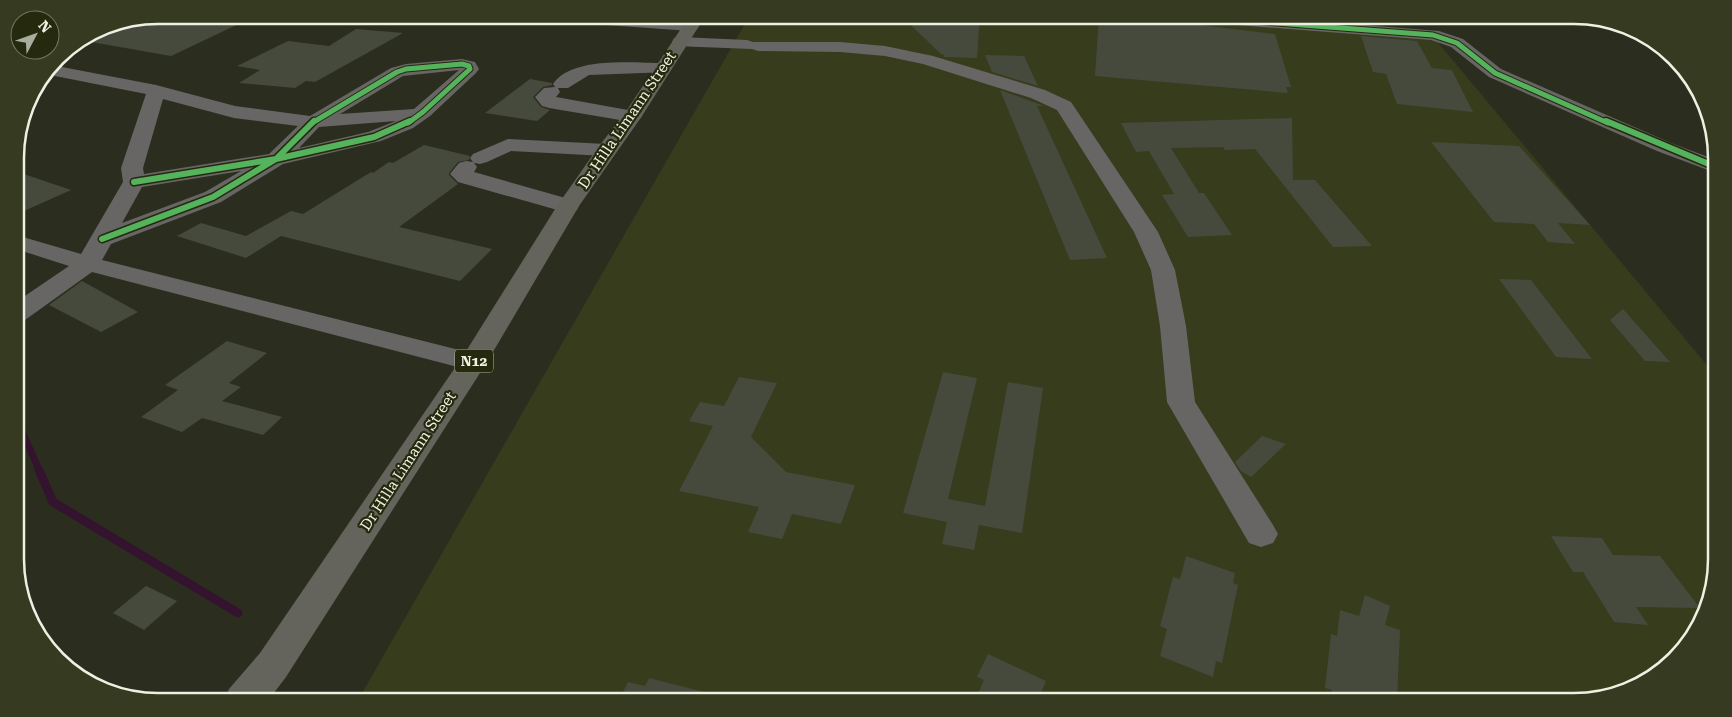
<svg xmlns="http://www.w3.org/2000/svg" width="1732" height="717" font-family="'Roboto Serif',serif">
<rect width="100%" height="100%" fill="#2b2e1f"/>
<path fill="#363c1c" d="M750 15H1141L1436 40 1716 376 1717 560 1706 614 1661 673 1583 702H357Z"/>
<g fill="none" stroke-linecap="round" stroke-linejoin="round">
<path stroke="#34132e" stroke-width="7" d="M16 418 40 472"/>
<path stroke="#34132e" stroke-width="9" d="M39 470 53 502 238 613"/>
</g>
<path fill="#464a3d" d="M158 15H180L183 25 206 15 245 21 171 56 80 40 103 26Z
M900 15H980L977 58 944 57V55L941 54Z
M1118 15 1275 34 1291 87H1286L1288 93 1095 76 1099 16Z
M356 29 403 33 315 82 306 81 295 88 239 83 260 70 237 66 288 41 329 46Z
M1361 36 1417 41 1432 68 1452 70 1473 112 1397 104 1386 74 1373 72Z
M985 55 1024 56 1038 86 992 72Z
M530 79 552 83V85L543 87 533 97 541 107 550 110 537 121 485 113Z
M1000 90 1044 106H1037L1107 258 1070 260Z
M1292 118 1293 180H1315L1372 246 1333 247 1255 149 1225 150 1223 147 1171 148 1199 193H1204L1232 235 1188 237 1162 195 1174 194 1149 151 1136 152 1121 123Z
M1431 142 1519 146 1590 225 1558 223 1575 244 1548 242 1534 224 1494 222Z
M424 145 470 156 469 160 458 162 449 173V175L458 184 399 227 492 249 460 281 281 236 246 258 177 236 201 223 246 236 291 211 303 214 371 172 373 173 389 162 393 163Z
M15 171 71 190 15 215Z
M1499 279 1531 280 1592 359 1556 357Z
M82 281 138 312 101 332 49 305Z
M1623 309 1670 362 1645 361 1610 320Z
M227 341 267 353 229 383 241 387 222 401 282 417 263 435 202 418 182 432 141 417 178 390 165 385Z
M943 372 977 378 948 499 985 506 1008 382 1043 388 1022 533 979 525 974 550 942 544 947 522 903 513Z
M739 377 777 383 751 437 786 472 855 485 841 524 792 514 782 539 748 532 759 507 679 491 713 426 689 421 700 402 724 406Z
M1262 436 1286 444 1251 477 1241 471 1235 462Z
M1551 536 1602 538 1613 555 1660 556 1700 608 1636 607 1648 625 1614 622 1583 572H1573Z
M1186 556 1235 573 1233 583 1238 585 1222 663 1216 661 1213 677 1160 656 1167 629 1160 626 1173 577 1180 579Z
M146 586 177 601 144 630 113 613Z
M1365 595 1390 606 1385 625 1400 630 1397 702H1331L1332 690 1325 688 1331 634 1337 636 1340 610 1359 616Z
M988 654 1046 681 1037 702H974L984 680 977 677Z
M649 678 716 695 715 702H618L628 682 645 686Z"/>
<g fill="none" stroke-linecap="round" stroke-linejoin="round">
<path fill="#676665" fill-rule="evenodd" d="M551 15H604L691 21 697 23 699 26 697 29 691 31 564 22 553 18Z
M1166 15H1237L1439 31 1463 39 1501 69 1671 143 1716 160V173L1657 151 1489 77 1451 47 1431 40 1174 20 1168 18Z
M680 37 747 40 753 42H840L885 46 933 56 1045 90 1071 102 1158 232 1175 270 1186 326 1195 402 1273 525 1278 534 1273 543 1261 547 1249 543 1167 402 1160 326 1151 270 1134 232 1057 110 1031 98 923 64 885 56 840 52 758 51 752 49 674 46 672 42 674 38Z
M462 59 475 62 479 69 476 73 430 116 413 128 381 141 283 164 221 202 111 244 102 260 483 356 487 362 483 368 473 371 92 272 25 320 16 322V302L69 266 16 249V235L81 254 123 182 121 168 146 94 50 75 47 72 55 61 62 67 156 85 235 106 310 116 391 68 406 64ZM459 70 414 109 340 114 403 76ZM163 99 234 118 298 126 269 154 144 174 143 168ZM396 121 368 132 299 148 319 127ZM241 171 205 192 122 223 142 187Z
M663 63 669 64 672 68 669 72 589 75 568 88H558L560 92 556 97 639 112 642 116 639 120 632 122 549 108 542 106 535 97 544 88 555 87 553 84C572 56 632 63 663 63Z
M508 139 606 144 613 146 616 150 613 154 606 156 511 151 487 162 480 164 474 163 477 167 474 172 576 201 579 206 576 211 568 213 458 182 450 174 459 163 466 161 473 162 470 158 473 154Z"/>
<path fill="#64635c" fill-rule="evenodd" d="M690 15H706L642 116 579 206 487 362 286 677 267 702H224L229 689 260 653 463 356 557 206 599 146 625 113Z"/>
<defs>
<path id="cycleway-far1" d="M1174 15 1433 35 1457 43 1495 73 1608 123
M312 123 397 72 406 69 462 64 469 66 470 69 423 112 408 123"/>
<path id="cycleway" d="M1606 121 1716 167
M276 159 314 121
M276 159 374 137 410 121
M134 182 276 159
M102 239 213 197 276 159"/>
</defs>
<use href="#cycleway-far1" stroke="#252a0f" stroke-width="7"/>
<use href="#cycleway" stroke="#252a0f" stroke-width="9"/>
<use href="#cycleway-far1" stroke="#56b35d" stroke-width="5"/>
<use href="#cycleway" stroke="#56b35d" stroke-width="6"/>
</g>
<g text-anchor="middle" stroke-width="4.5" stroke-linejoin="round" paint-order="stroke">
<rect fill="#252a0f" stroke="#b1b5a2" stroke-width="1" x="455" y="349.5" width="38" height="23" rx="4"/>
<g font-size="14" font-weight="bold" fill="#edf1e1">
<text x="474" y="366">N12</text>
</g>
<g font-size="15" fill="#edf1e1" stroke="#252a0f">
<text transform="translate(627 120) rotate(-56)" y="5">Dr Hilla Limann Street</text>
<text transform="translate(408 461) rotate(-57)" y="5">Dr Hilla Limann Street</text>
</g>
</g>
<path d="M0 0H1732V717H0ZM158 24H1574A134 134 0 0 1 1708 158V559A134 134 0 0 1 1574 693H158A134 134 0 0 1 24 559V158A134 134 0 0 1 158 24Z" fill="#353a20" fill-rule="evenodd"/>
<path fill="none" stroke="#edf1e1" stroke-width="2.5" d="M158 24H1574A134 134 0 0 1 1708 158V559A134 134 0 0 1 1574 693H158A134 134 0 0 1 24 559V158A134 134 0 0 1 158 24Z"/>
<g transform="translate(35 35) rotate(49)"><circle r="24" fill="#252a0f" stroke="#757a63"/>
<path d="M0-4L9 19L0 12L-9 19Z" fill="#a9ad9d"/>
<text y="-8" font-size="14" font-weight="bold" text-anchor="middle" fill="#edf1e1">N</text>
</g>
</svg>
